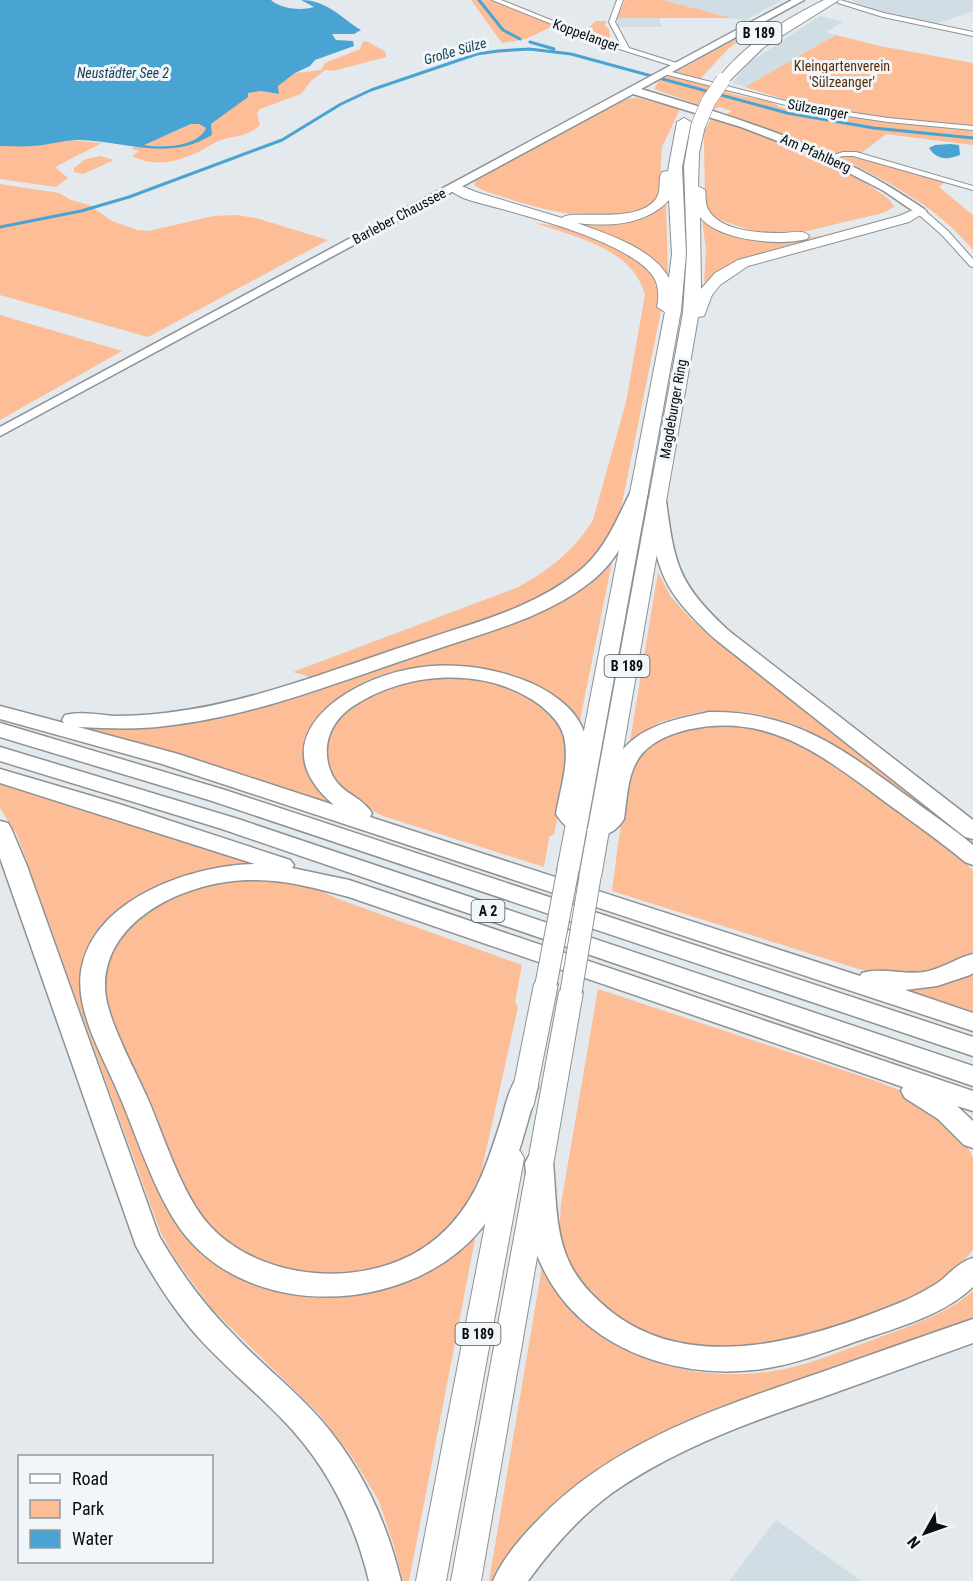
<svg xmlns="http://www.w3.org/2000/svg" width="973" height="1581" font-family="'Roboto Condensed',sans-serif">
<rect width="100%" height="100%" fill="#e3e9ec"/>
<path fill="#d0dde5" d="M662 0H782L744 21Z
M852 0H973V11L933 25 861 8Z
M820 16 843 22 826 32 836 35 745 87 732 83 750 62Z
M617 18H659L662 27H618Z
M776 1520 861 1581H729Z"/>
<path fill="#fdbd96" d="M471 0H492L554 26 525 39 502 43Z
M498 0H504L584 32 596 21H606L605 26 609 29 610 39 601 41Z
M625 0H662L732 18H617Z
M754 29 728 49 700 79 676 72Z
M836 35 880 46 973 63V126L897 120 812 108 745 87Z
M366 41 386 52V57L333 71 325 70 311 81 301 94 260 109 257 113 260 125C249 136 235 136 221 140 213 142 207 148 200 151 177 162 155 168 132 156L139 151 132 149 133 147C165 150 182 147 212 135L211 124 242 101 248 93 261 91 279 94 278 86 295 73 321 70 325 63 360 49 363 42Z
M672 75 726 91C740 99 772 98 779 107L798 112 807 110 888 122 973 131V145L886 134 860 154 846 152 832 154 726 114 732 111 719 107 713 110 654 89 659 81Z
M638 98 680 109 662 147 659 194C636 236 544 210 509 199 498 195 484 192 474 185L476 180 484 175 611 106 628 99Z
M712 118C767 135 821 155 870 186 878 192 890 197 894 207L883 213 798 233 752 231 717 219 708 211 705 201 704 139 705 129Z
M192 124H199L206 128C197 148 162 147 143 145Z
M67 140 102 143 55 167 68 178 56 187 0 179V146H32Z
M846 155 945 182 939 187 973 215V250C937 206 888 182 839 157Z
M100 156 114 160 83 174 74 172V168L86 159Z
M0 184 59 193 71 200 89 205 112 221 137 230 149 231 214 216 236 215 256 218 328 240 148 337 0 295Z
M666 202 668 279 645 256 561 219 615 221Z
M893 217 895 218 753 256 704 282 706 251 702 218 720 228 796 239 821 236Z
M535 223 559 226 620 247 658 277 662 306 617 528 603 554 540 601 318 679 293 672 516 588C547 572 574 551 593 520L626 402 645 295C633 248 575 237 535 223Z
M0 315 122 351 0 420Z
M610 562H612L579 725C570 716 554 696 543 690 536 687 524 687 516 685 494 682 471 678 449 674 439 672 427 668 417 668 350 671 262 739 332 802L329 804 54 722 78 726 177 724 262 707 443 645Z
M658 572 671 597 692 620 969 837 973 841V847L826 740C776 710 715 702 661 722 649 727 640 736 630 741Z
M463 677C501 684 564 699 567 747 569 776 560 806 554 834L549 837 544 867 383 816C370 809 346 797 336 785 310 754 334 709 368 695 399 681 430 678 463 677Z
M709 724 767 728 826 758 959 856 973 870V952C942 976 905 975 868 972L612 891C616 865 625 773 639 756 656 735 684 730 709 724Z
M0 782 260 866 226 865 175 878 136 898 107 922 85 1006 120 1097 169 1210 188 1239 220 1267 253 1282 307 1294 476 1234 409 1581H403L394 1546 379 1501 351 1455 318 1413 211 1308 174 1257 160 1231 17 835 0 808Z
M264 877 306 884 338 899 522 965 515 1002 518 1007 481 1173 466 1207 438 1239 403 1260 359 1274H292L229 1249 192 1206 110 1018 104 993 110 949 147 908 197 885Z
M973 972V1016L888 987 945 983Z
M598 989 876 1081C916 1095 954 1118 973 1157V1249L970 1254 943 1280 889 1308 797 1340 711 1352 647 1336 600 1307 570 1268 559 1234 561 1204Z
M543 1261C554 1278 564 1299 577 1315 589 1330 608 1340 625 1349 674 1375 735 1380 789 1368 816 1362 841 1351 867 1342 903 1328 943 1317 973 1291V1318C903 1343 833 1368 763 1394 698 1418 631 1440 576 1485 543 1512 519 1546 493 1581H489Z"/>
<path fill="#49a4d4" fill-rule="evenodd" d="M0 0H271C281 9 302 11 314 7L301 0C327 0 341 18 361 30L354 34H332L336 40 353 41 354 46 315 60 310 66 295 73 278 86 279 94 261 91 248 93V97L211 124 212 135C168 162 124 141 79 140 63 140 48 145 33 146 22 147 11 146 0 146ZM191 124H199L206 128C198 147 162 148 144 145Z
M950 144 959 145 960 155C947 160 937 160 929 148L935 145Z"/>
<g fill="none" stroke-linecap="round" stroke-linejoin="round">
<path stroke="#49a4d4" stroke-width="3" d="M479 0 503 30 520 39
M530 42 554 49
M0 227 81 211 129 197 282 140 341 104 371 90 477 54 498 51 529 49 571 54 787 113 874 128 973 138"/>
<defs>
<path id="minor" d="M492 0H501L598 39 621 45 609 22 617 0H623L615 22 629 48 683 65 676 67 594 41Z
M840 0 884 13 973 32V36L883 17 838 3V1Z
M664 70 801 105 888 118 973 126V130L888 122 801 109 664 74Z
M843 152H856L973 186V190L853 156H843L829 160 825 158Z
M917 209H923L948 231 973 259V267L970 266 942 235 917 213Z"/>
<path id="tertiary" d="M792 0H804L641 89C744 120 835 147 924 209V213H916L884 191 814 155 741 127 633 94 0 436V427Z"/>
<path id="trunk" d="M824 0H839L764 47 727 83H719L717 80C744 44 784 20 824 0Z
M684 118 691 122 682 167 686 254 681 310 579 870 576 875 568 877 560 875 557 870 665 312 657 307C659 297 659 285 653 276 629 243 537 219 498 208 482 203 458 200 447 187L454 183 476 192 562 218C570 208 644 227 658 195 661 188 658 179 662 172L668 171 677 122ZM669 200 672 254 669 278C651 247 609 235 577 223 610 227 646 225 669 200Z
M698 122 705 126 699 153 698 186 705 190C706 196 705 203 708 209 720 232 761 233 782 233 792 233 803 229 809 236L807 239C779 246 719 241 700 217L701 289 715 273 738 260 899 216 920 207 927 211 909 222 748 266 720 285 712 295 704 316 698 317 601 877 598 882 590 884 582 882 579 877 683 313 687 253 684 166 691 126Z
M546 976 554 978 558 984 534 1104 531 1110 522 1113 513 1110 510 1104 534 984 538 978Z
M571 984 579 986 583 992 481 1581H451L559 992 563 986Z
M511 1148 520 1151 524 1158 446 1581H416L498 1158 502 1151Z"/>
<path id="motorway" d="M639 487 646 489 648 493C634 524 620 558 593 580 546 618 486 632 431 651 343 680 257 716 165 726 136 730 107 728 78 727L178 754 334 805C257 740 344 681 410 669 450 661 493 667 531 683 553 693 578 710 585 735 592 760 583 788 579 812L587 823 584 828C570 832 563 825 556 814 560 790 570 762 564 737 561 724 551 714 540 705 486 666 409 671 355 705 334 718 323 739 328 763 335 794 359 793 372 813L370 817 860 976 862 973C881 967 904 975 924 972 942 969 956 958 973 954V973L970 975 937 986 905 990 973 1013V1031L162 764 0 719V706L64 723 62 720 65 715C81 711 99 715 115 716 131 716 149 715 165 713 252 703 334 669 417 642 472 623 532 609 578 572 604 552 616 521 630 493L632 489Z
M657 495 664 497 666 501C675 568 679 584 729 631L973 820V839L965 837 715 639C662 590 656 571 648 501L650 497Z
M709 712C792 711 839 746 903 793 926 810 950 826 973 845V865L965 862C940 841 914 823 888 804 827 759 771 712 691 729 671 733 647 743 637 761 627 778 627 800 624 819 617 831 604 839 590 835L587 830C590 824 600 820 602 814 607 801 606 785 610 772 625 729 670 720 709 712Z
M0 723 225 790 973 1037V1056L209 800 0 737Z
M0 747 238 819 973 1066V1086L222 829 0 761Z
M0 769 119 804 290 860 294 865 292 868 349 880 973 1091V1111L957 1106 973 1121V1148L964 1145 938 1119 905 1098 901 1091 903 1087 349 897C318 889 287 880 256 880 195 878 105 915 105 986 104 1014 135 1070 147 1097 164 1136 182 1196 210 1226 265 1285 377 1290 438 1237 475 1205 486 1167 501 1121 505 1107 508 1092 516 1079L525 1076 534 1079 538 1086C524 1131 512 1192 481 1229 414 1311 264 1322 191 1242 158 1207 137 1135 117 1090 101 1052 71 1004 83 962 101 896 194 865 255 864L0 783Z
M0 821 8 823 11 828 27 866 159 1236C180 1272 204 1305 233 1334 261 1364 294 1389 321 1420 361 1466 387 1522 401 1581H369C354 1519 327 1465 282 1419 252 1388 219 1362 191 1329 170 1304 152 1275 136 1246L0 858Z
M539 1153 549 1156 553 1163C556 1194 555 1228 567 1257 576 1280 594 1298 613 1313 697 1377 817 1337 904 1301 915 1296 926 1290 936 1284 949 1275 958 1262 973 1258V1287C940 1318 891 1329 849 1344 818 1355 786 1367 753 1370 668 1379 576 1344 540 1262 526 1231 529 1196 525 1163L529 1156Z
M973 1319V1343C923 1361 873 1379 823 1397 750 1422 676 1448 612 1493 579 1517 552 1548 528 1581H493C503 1558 521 1537 539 1519 615 1440 721 1407 822 1372 873 1354 923 1336 973 1319Z"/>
</defs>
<use href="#minor" stroke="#8d9295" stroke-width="2"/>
<use href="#tertiary" stroke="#8d9295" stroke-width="3"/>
<use href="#trunk" stroke="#8d9295" stroke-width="2"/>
<use href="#motorway" stroke="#8d9295" stroke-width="3"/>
<use href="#minor" fill="#fff" fill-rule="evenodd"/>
<use href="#tertiary" fill="#fff" fill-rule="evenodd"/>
<use href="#trunk" fill="#fff" fill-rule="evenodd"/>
<use href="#motorway" fill="#fff" fill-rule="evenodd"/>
<defs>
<path id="trunk-bridge-far1" d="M698 126 708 102 723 80"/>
<path id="trunk-bridge" d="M546 984 568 870
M571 992 590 877"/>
</defs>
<use href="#trunk-bridge-far1" stroke="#8d9295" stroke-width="15" stroke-linecap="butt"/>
<use href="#trunk-bridge" stroke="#8d9295" stroke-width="23" stroke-linecap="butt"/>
<use href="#trunk-bridge-far1" stroke="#fff" stroke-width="14"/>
<use href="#trunk-bridge" stroke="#fff" stroke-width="21"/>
</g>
<g text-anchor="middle" stroke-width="6" stroke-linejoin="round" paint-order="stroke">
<g fill="#f0f6f9" stroke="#505354" stroke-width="1.5">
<rect x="736.5" y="22" width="45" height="22" rx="4.5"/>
<rect x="604.5" y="655" width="45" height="22" rx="4.5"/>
<rect x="471.5" y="900" width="33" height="22" rx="4.5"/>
<rect x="455.5" y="1323" width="45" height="22" rx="4.5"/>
</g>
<g font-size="14" font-weight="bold" fill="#0b0d0e">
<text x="759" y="38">B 189</text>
<text x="627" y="671">B 189</text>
<text x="488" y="916">A 2</text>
<text x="478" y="1339">B 189</text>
</g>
<g font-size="14" fill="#0b0d0e" stroke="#f0f6f9">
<text transform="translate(586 35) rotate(20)" y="5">Koppelanger</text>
<text transform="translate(818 109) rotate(10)" y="5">Sülzeanger</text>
<text transform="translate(816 153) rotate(24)" y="5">Am Pfahlberg</text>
<text transform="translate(399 216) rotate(-28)" y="5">Barleber Chaussee</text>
<text transform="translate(673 409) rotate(-80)" y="5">Magdeburger Ring</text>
</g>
<g font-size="14" font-style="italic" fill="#1b4257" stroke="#f0f6f9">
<text transform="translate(455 51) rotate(-16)" y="5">Große Sülze</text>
<text x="123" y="78">Neustädter See 2</text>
</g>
<g font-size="14" fill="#5c2c07" stroke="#f0f6f9">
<text x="842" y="71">Kleingartenverein<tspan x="842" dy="16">'Sülzeanger'</tspan></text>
</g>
</g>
<rect x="18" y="1455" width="195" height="108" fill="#f0f6f9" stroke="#94999b" stroke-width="1.5"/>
<rect x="30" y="1474" width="30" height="9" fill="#ffffff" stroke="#94999b" stroke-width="1.5"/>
<text x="72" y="1485" font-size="18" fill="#0b0d0e">Road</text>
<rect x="30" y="1500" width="30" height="18" fill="#fdbd96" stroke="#94999b" stroke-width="1.5"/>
<text x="72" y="1515" font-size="18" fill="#0b0d0e">Park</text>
<rect x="30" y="1530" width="30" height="18" fill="#49a4d4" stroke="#94999b" stroke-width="1.5"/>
<text x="72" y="1545" font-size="18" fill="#0b0d0e">Water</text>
<g transform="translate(925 1533) rotate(230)" stroke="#f0f6f9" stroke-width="4.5" paint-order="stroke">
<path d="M0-4.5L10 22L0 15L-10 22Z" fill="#0b0d0e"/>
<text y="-9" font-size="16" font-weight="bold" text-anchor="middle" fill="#0b0d0e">N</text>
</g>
</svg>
